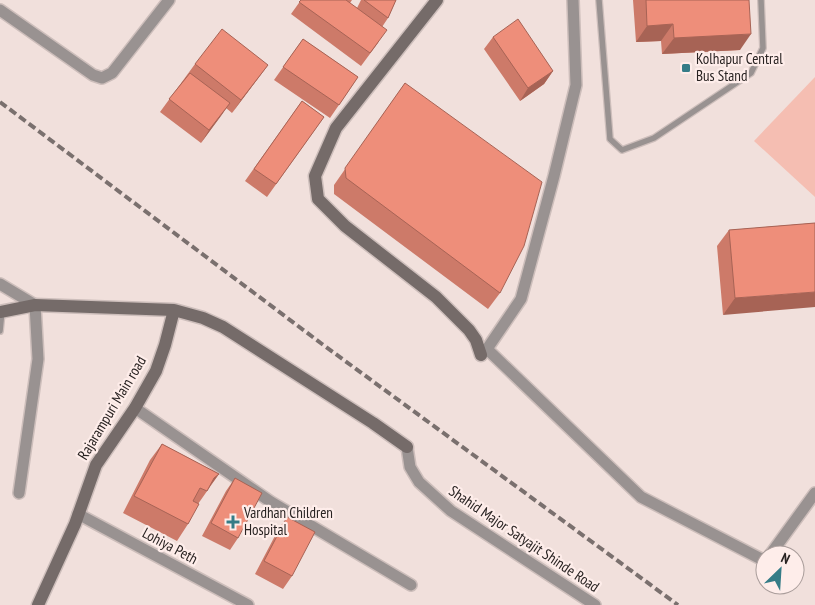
<svg xmlns="http://www.w3.org/2000/svg" width="815" height="605" font-family="'PT Sans Narrow',sans-serif">
<rect width="100%" height="100%" fill="#f1e0dc"/>
<path fill="#f5beb2" d="M815 77V197L754 141Z"/>
<g fill="none" stroke-linecap="round" stroke-linejoin="round">
<defs>
<path id="lane" d="M599 0 610 139 622 150 654 138 751 73 763 48 761 0
M0 331 2 311"/>
<path id="street" d="M0 10 93 75 102 78 112 73 169 0
M0 284 35 305 38 359 19 493
M487 349 641 497 765 561
M481 355 487 349 521 299 554 176 576 85 573 0
M135 408 271 502 411 585
M407 447 410 467 419 482 451 511 595 605
M78 514 248 605
M770 555 815 493"/>
<path id="secondary" d="M437 0 336 128 315 176 318 199 345 226 436 297 469 330 476 340 481 355
M0 312 35 305 174 310
M38 605 75 524 96 465 135 408 156 371 165 345 174 310 203 318 223 327 373 423 407 447"/>
</defs>
<use href="#lane" stroke="#cdbebb" stroke-width="8"/>
<use href="#street" stroke="#cdbebb" stroke-width="14"/>
<use href="#secondary" stroke="#cdbebb" stroke-width="15"/>
<use href="#lane" stroke="#999291" stroke-width="5.5"/>
<use href="#street" stroke="#999291" stroke-width="11"/>
<use href="#secondary" stroke="#756b69" stroke-width="12"/>
<path stroke="#7a706e" stroke-width="4" stroke-dasharray="8 4" stroke-linecap="butt" d="M0 102 322 344 678 605"/>
</g>
<path fill="#cd7a69" d="M301 0H352L350 3 357 8 361 0H396L388 18 382 27 378 43 361 66 291 14Z
M633 0H749L740 50 662 54 661 41 636 42Z
M493 37 553 71 544 84 520 101 484 49Z
M303 39 358 77 330 118 274 80Z
M195 64 268 65 232 113 226 108 201 143 160 112Z
M405 83 500 293 488 309 334 194V185Z
M302 101 324 117 267 197 245 181Z
M815 223 723 315 717 246 729 230Z
M162 444 219 474 198 504 188 524 177 541 123 513 150 460Z
M235 478 238 538 230 550 202 536 226 491Z
M287 517 292 576 283 589 255 574 278 530Z"/>
<path fill="#a76355" d="M673 24 661 41 636 42 647 26Z
M751 34 740 50 662 54 674 38Z
M268 65 232 113 241 100Z
M553 71 544 84 520 101 528 88Z
M230 103 221 116 201 143 209 130Z
M815 292V307L723 315 735 298Z
M219 474 207 490 214 478Z"/>
<path fill="#ee8e7a" stroke="#a76355" d="M301 0H346L387 30 370 53 299 2Z
M364 0H396L388 18Z
M646 0H749L751 34 674 38 673 24 647 26Z
M518 19 553 71 528 88 493 37Z
M222 29 268 65 241 100 195 64Z
M303 39 358 77 339 105 283 67Z
M190 73 230 103 209 130 169 99Z
M405 83 542 182 524 246 500 293 346 178 345 168Z
M302 101 324 117 276 184 254 169Z
M815 223V292L735 298 729 230Z
M162 444 219 474 214 478 207 491 200 488 193 501 199 504 188 524 134 496Z
M235 478 262 493 238 538 211 523Z
M287 517 315 532 292 576 264 561Z"/>
<g fill="#357c87" stroke="#feedea" stroke-width="2">
<rect x="681" y="63" width="10" height="10" rx="2.5"/>
<path d="M230.5 514.5h5v5h5v5h-5v5h-5v-5h-5v-5h5z"/>
</g>
<g text-anchor="middle" stroke-width="4.5" stroke-linejoin="round" paint-order="stroke">
<g font-size="15" fill="#292322" stroke="#feedea" text-anchor="start">
<text x="696" y="64">Kolhapur Central<tspan x="696" dy="17">Bus Stand</tspan></text>
<text x="244" y="518">Vardhan Children<tspan x="244" dy="17">Hospital</tspan></text>
</g>
<g font-size="15" fill="#292322" stroke="#feedea">
<text transform="translate(112 408) rotate(-59)" y="5">Rajarampuri Main road</text>
<text transform="translate(524 539) rotate(34)" y="5">Shahid Major Satyajit Shinde Road</text>
<text transform="translate(170 546) rotate(28)" y="5">Lohiya Peth</text>
</g>
</g>
<g transform="translate(780 570) rotate(25)"><circle r="24" fill="#feedea" stroke="#a99c9a"/>
<path d="M0-4L9 19L0 12L-9 19Z" fill="#357c87"/>
<text y="-8" font-size="14" font-weight="bold" text-anchor="middle" fill="#292322">N</text>
</g>
</svg>
